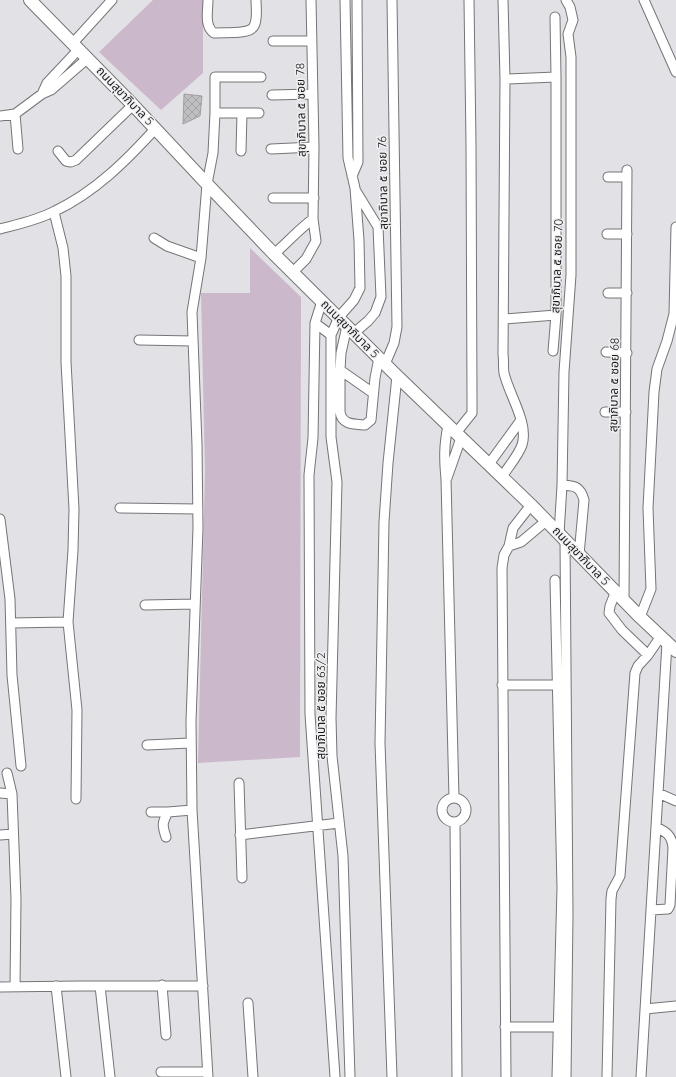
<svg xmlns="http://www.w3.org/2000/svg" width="676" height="1077" font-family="Quicksand,'Noto Sans Thai',sans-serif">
<defs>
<pattern id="building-cross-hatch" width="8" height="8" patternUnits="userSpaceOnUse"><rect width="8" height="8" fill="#c0bec1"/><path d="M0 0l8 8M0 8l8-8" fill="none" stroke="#a4a3a5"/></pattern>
</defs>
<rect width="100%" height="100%" fill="#e2e2e6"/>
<path fill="#cbb8ca" d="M153 0H203V73L161 110 99 52Z
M250 248 301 297 300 757 198 763 205 471 201 293H250Z"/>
<path fill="url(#building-cross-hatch)" stroke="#a09ea1" d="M184 94 202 96 200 116 183 124Z"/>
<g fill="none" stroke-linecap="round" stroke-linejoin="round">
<defs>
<path id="minor" d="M208 0C208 11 204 26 214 33 224 32 250 35 254 26 258 19 256 8 256 0
M345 0 348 158 355 188 359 240 360 288 354 300 339 317 331 335V437L337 482 331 718 332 756 343 856 350 1077
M644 0 676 72
M555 17 556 77
M273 41H311
M73 43 112 0
M42 94 47 83 79 49
M272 95 313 94
M215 113V77H261
M15 114 18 149
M0 116 15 114 42 94 51 90 88 58
M271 149 314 147
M58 151 66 161 71 162 76 160 133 105
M241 151 242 113
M352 176 358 162 357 0
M608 177H627
M273 198H314
M54 212 63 248 66 276V362L74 509 73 550 68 622 77 710 76 799
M0 229C19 224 38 220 55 211 95 192 126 161 156 128
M607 234H627
M154 238 167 246 201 258
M274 254C288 242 299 229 313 219
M293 272 306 259 316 241 313 219 314 147 311 0
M608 293H627
M322 301 315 323 313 438 309 475 310 714 335 1077
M504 319 556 315V77L505 79
M315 323 331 335
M347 326 341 353 340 370V412C342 425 354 424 365 425L371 420 375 378 379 358
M354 333 368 321 375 313 381 297 378 227 356 191
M139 340 193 341
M553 351 556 315
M606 352 627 353
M385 364 394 343 397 327 392 0
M340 370 373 393
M605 412H626
M448 425C444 446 444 458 446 479L454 798
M456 433 472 413V398L471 144 469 0
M489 464 521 420
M502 477C508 467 518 456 522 445 529 423 509 395 504 373 503 367 504 360 503 354L505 79 503 0
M447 478 461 438
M562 485C575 486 580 486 584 500L579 555
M120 508 198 509
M0 519 10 599 12 675 21 766
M559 534 562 485 564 372 571 275V57L568 34 573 20 570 7 566 0
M565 540 568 915 566 1077
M509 546 521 542 546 521
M555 580 562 888 557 1077
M616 591 610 606 609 613 622 630 648 655
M624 600 627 170
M145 605 195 604
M640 617 651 589 648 508 654 392 657 369 667 341 674 314 676 227
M11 623 68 622
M502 685H557
M147 745 190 743
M7 773 12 794 16 899 15 987
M239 783 242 878
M0 793 12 794
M658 793 676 801
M442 810a12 12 0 1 1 24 0a12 12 0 1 1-24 0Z
M151 812H168
M455 823 457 1077
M0 835 13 834
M240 835 339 823
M166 837C162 825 162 823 168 812L192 810
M651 910 668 909 670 905 673 848C672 835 666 832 656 827
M162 985 166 1035
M56 986 66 1077
M100 986 110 1077
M0 987 80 986H203
M248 1003 253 1077
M645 1009 676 1006
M505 1027H557
M161 1072H207
M208 1077 192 810 191 721 198 528 197 445 192 312 201 258 207 184 213 153 215 113H259
M392 1077 380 743 384 522 388 463 397 376
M506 1077 502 568 504 555 509 546 513 528 531 505
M607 1077 611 899 612 891 620 876 635 673 638 666 648 655 661 636
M641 1077 667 643"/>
<path id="major" d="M30 0 133 105 207 184 274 254 397 376 531 505 640 617 676 651"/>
</defs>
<use href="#minor" stroke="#757577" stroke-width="11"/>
<use href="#major" stroke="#757577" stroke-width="14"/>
<use href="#minor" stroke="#fff" stroke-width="9"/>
<use href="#major" stroke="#fff" stroke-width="12"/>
</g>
<g text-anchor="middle" stroke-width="3" stroke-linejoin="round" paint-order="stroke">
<g font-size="12" fill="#19191a" stroke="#f0f0f3">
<text transform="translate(125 96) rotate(46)" y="4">ถนนสุขาภิบาล 5</text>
<text transform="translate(301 110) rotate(-91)" y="4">สุขาภิบาล ๕ ซอย 78</text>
<text transform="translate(383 183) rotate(-91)" y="4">สุขาภิบาล ๕ ซอย 76</text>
<text transform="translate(557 266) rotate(-88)" y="4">สุขาภิบาล ๕ ซอย 70</text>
<text transform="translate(350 329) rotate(45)" y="4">ถนนสุขาภิบาล 5</text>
<text transform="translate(614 385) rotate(-89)" y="4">สุขาภิบาล ๕ ซอย 68</text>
<text transform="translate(581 556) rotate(46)" y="4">ถนนสุขาภิบาล 5</text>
<text transform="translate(321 706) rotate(-90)" y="4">สุขาภิบาล ๕ ซอย 63/2</text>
</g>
</g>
</svg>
